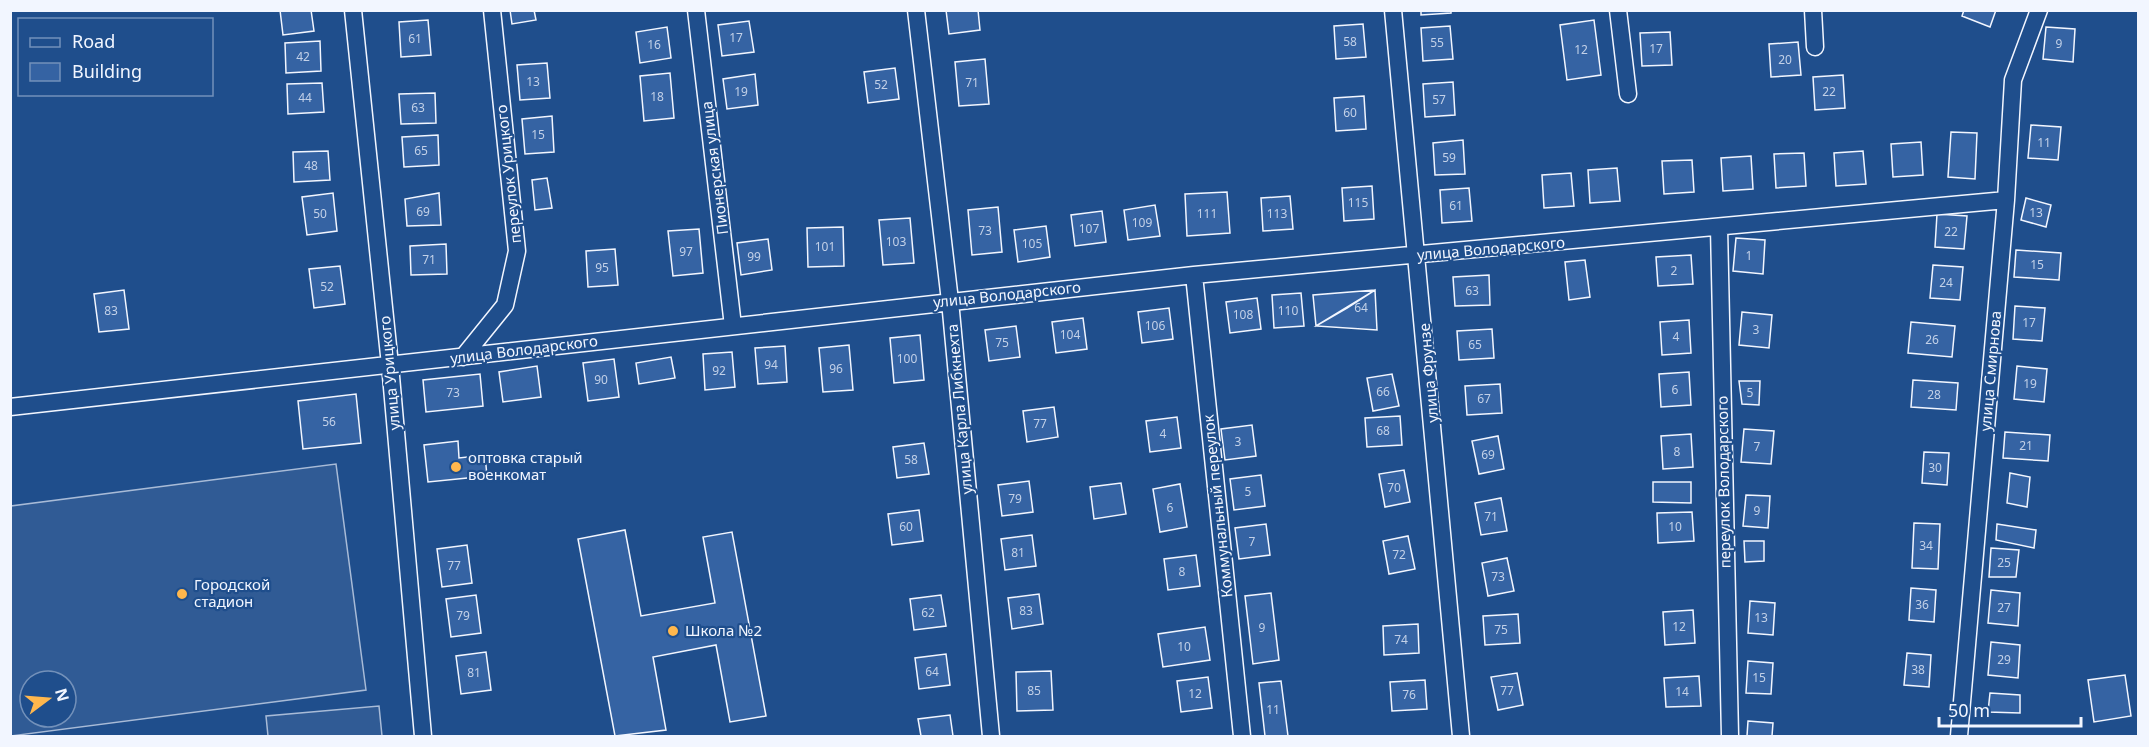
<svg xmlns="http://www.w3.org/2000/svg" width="2149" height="747" font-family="'Noto Sans',sans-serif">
<rect width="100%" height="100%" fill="#1f4e8c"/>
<path fill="#305b95" stroke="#a8bbd7" stroke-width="1.5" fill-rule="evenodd" d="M336 464 366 690 11 736V506ZM30 681H66V717H30Z
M379 706 382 736H268L266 716Z"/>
<path fill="#3563a3" stroke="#f2f6ff" stroke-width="1.5" d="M280 10H311L314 31 283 35Z
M510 10H534L536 20 512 24Z
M946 10H978L980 30 949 34Z
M1421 10H1451V13L1421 15Z
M1964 10H1996L1990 27 1962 16Z
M428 20 431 55 401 57 399 22Z
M1594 20 1601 75 1567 80 1560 25Z
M749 21 754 52 722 56 718 25Z
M1363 24 1366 57 1336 59 1334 26Z
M1450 26 1453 59 1423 61 1421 28Z
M667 27 671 58 640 63 636 32Z
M2046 27 2075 29 2073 62 2043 59Z
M1670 32 1672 65 1642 66 1640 33Z
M320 41 321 71 286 73 285 43Z
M1798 42 1801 75 1771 77 1769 44Z
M985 59 989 104 959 106 955 62Z
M547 63 550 98 520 100 517 65Z
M895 68 899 99 868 103 864 72Z
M670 73 674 118 644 121 640 76Z
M755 74 758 105 727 109 723 79Z
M1843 75 1845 108 1815 110 1813 77Z
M1453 82 1455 115 1425 117 1423 84Z
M322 83 324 112 288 114 287 84Z
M435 93 436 123 401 124 399 94Z
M1364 96 1366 129 1336 131 1334 98Z
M552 116 554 152 525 154 522 119Z
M2031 125 2061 127 2058 160 2028 158Z
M1951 132 1977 133 1975 179 1948 177Z
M438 135 439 165 404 167 402 137Z
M1463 140 1465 174 1435 175 1433 143Z
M1921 142 1923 175 1893 177 1891 144Z
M328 151 330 180 294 182 293 152Z
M1863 151 1866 184 1836 186 1834 153Z
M1804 153 1806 186 1776 188 1774 154Z
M1751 156 1753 189 1723 191 1721 158Z
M1692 160 1694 192 1664 194 1662 161Z
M1617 168 1620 201 1590 203 1588 170Z
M1571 173 1574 206 1544 208 1542 175Z
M547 178 552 208 535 210 532 180Z
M1372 186 1374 219 1344 221 1342 188Z
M1469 188 1472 221 1442 223 1440 190Z
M1227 192 1230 233 1187 236 1185 194Z
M333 193 337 231 307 235 302 197Z
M439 193 441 225 407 226 405 199Z
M1290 196 1293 229 1263 231 1261 198Z
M2026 198 2051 205 2046 227 2021 220Z
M1155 205 1160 236 1128 240 1124 210Z
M998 207 1002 252 972 255 968 210Z
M1102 211 1106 242 1075 246 1071 215Z
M1937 214 1967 216 1964 249 1935 247Z
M910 218 914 263 883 265 879 220Z
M1046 226 1050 257 1018 262 1014 230Z
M843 227 844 266 808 267 807 228Z
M699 229 703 273 673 276 668 231Z
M1736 238 1765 240 1763 274 1733 271Z
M768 239 772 270 741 275 737 243Z
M446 244 447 274 411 275 410 246Z
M615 249 618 285 588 287 586 251Z
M2016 250 2061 253 2059 280 2014 277Z
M1691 255 1693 284 1658 286 1656 257Z
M1585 260 1590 297 1569 300 1565 262Z
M1933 265 1963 267 1960 300 1930 298Z
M340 266 345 304 314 308 309 269Z
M1489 275 1490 305 1455 306 1453 277Z
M124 290 129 329 99 332 94 294Z
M1375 290 1377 330 1316 326Z
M1375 290 1347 308 1316 326 1313 295Z
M1301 293 1304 326 1274 328 1272 295Z
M1257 298 1261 329 1230 333 1226 302Z
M2015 306 2045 308 2042 341 2013 339Z
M1169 308 1173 339 1142 343 1138 312Z
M1742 312 1772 315 1769 348 1739 345Z
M1083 318 1087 349 1056 353 1052 322Z
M1689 320 1691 353 1662 355 1660 322Z
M1911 322 1955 326 1952 357 1908 353Z
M1016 326 1020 357 989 361 985 330Z
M1492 329 1494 358 1459 360 1457 331Z
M920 335 924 380 894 383 890 338Z
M849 345 853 390 823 392 819 348Z
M785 346 787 382 758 384 755 348Z
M732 352 735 387 705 390 703 354Z
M671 357 675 378 639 384 636 363Z
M614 359 619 397 588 401 583 363Z
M537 366 541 397 503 402 499 372Z
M2017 366 2047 369 2044 402 2014 399Z
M1689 372 1691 405 1661 407 1659 374Z
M480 374 483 406 426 412 423 380Z
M1392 374 1399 406 1373 411 1367 378Z
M1913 380 1958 383 1956 410 1911 407Z
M1739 381H1760L1759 405 1742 404Z
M1500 384 1502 413 1467 415 1465 386Z
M356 394 361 443 303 449 298 401Z
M1054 407 1058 437 1027 442 1023 411Z
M1400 416 1402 445 1367 447 1365 418Z
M1177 417 1181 448 1150 452 1146 421Z
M1252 425 1256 456 1225 460 1221 429Z
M1744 429 1774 431 1771 464 1741 462Z
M2005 432 2050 435 2048 461 2003 458Z
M1691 434 1693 467 1663 469 1661 436Z
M1498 436 1504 469 1479 474 1472 441Z
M458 441 459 458 485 455 487 476 428 482 424 445Z
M924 443 929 474 897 478 893 447Z
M1924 452 1949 453 1947 485 1922 483Z
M1404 470 1410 502 1385 507 1379 474Z
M2010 473 2030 477 2027 507 2007 503Z
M1261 475 1265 506 1234 510 1230 479Z
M1029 481 1033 512 1002 516 998 485Z
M1653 482H1691V503L1653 502Z
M1121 483 1126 514 1094 519 1090 487Z
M1180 484 1187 527 1160 532 1153 489Z
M1746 495 1770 496 1768 528 1743 526Z
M1501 498 1507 531 1481 535 1475 503Z
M919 510 923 541 892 545 888 514Z
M1692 512 1694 541 1658 543 1657 513Z
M1914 523 1940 524 1938 569 1912 568Z
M1266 524 1270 555 1239 559 1235 528Z
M1997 524 2036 530 2034 548 1996 540Z
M625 530 641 616 715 603 703 537 732 532 766 716 730 722 716 645 653 657 666 730 615 736 578 539Z
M1032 535 1036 566 1005 570 1001 539Z
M1408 536 1415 569 1389 574 1383 541Z
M1744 541H1764V561L1745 562Z
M467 545 472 583 442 587 437 549Z
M1991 548 2019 550 2016 577H1989Z
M1196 555 1200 586 1168 590 1164 559Z
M1507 558 1514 591 1488 596 1482 563Z
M1911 588 1936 590 1934 622 1909 620Z
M1991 590 2020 593 2018 626 1988 623Z
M1271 593 1279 660 1253 664 1245 596Z
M1039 594 1043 624 1012 629 1008 598Z
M476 595 481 633 451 637 446 599Z
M941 595 946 626 914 630 910 599Z
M1750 601 1775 603 1773 635 1748 633Z
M1693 610 1695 643 1665 645 1663 612Z
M1518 614 1520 643 1485 645 1483 616Z
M1418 624 1419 653 1384 655 1383 626Z
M1205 627 1210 660 1163 667 1158 634Z
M1991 642 2020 645 2018 678 1988 675Z
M486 652 491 690 461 694 456 656Z
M1907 653 1931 655 1929 687 1904 685Z
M946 654 950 685 919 689 915 658Z
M1748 661 1773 663 1771 694 1746 693Z
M1051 671 1053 710 1017 711 1016 672Z
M1517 673 1523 705 1498 710 1491 677Z
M2125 675 2131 716 2094 722 2088 680Z
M1699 676 1701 706 1666 707 1664 678Z
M1208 677 1212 708 1181 712 1177 681Z
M1425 680 1427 709 1392 711 1390 682Z
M1281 681 1288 736H1265L1259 683Z
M1990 693 2020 695V713L1988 712Z
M950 715 953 736H921L918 719Z
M1748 721 1773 723 1772 736H1747Z"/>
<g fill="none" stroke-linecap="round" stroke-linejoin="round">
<defs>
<path id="minor" d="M353 10 390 365 423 736
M696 10 733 326
M916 10 950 301 991 736
M1393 10 1461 736
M1618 10 1628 94
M1813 10 1815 47
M1719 227 1730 736
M1194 275 1242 736
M463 357 505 305 517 251 492 10
M10 407 1194 275 2006 200
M1959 736 2006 200 2013 80 2039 10"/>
</defs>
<use href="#minor" stroke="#f2f6ff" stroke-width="19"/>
<use href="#minor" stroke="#1f4e8c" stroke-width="16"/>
</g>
<g fill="#ffb74d" stroke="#1f4e8c" stroke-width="2">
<circle cx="456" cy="467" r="6"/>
<circle cx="182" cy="594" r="6"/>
<circle cx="673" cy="631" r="6"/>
</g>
<g text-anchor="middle" stroke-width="4.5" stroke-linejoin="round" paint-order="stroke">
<g font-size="12" fill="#c3d1e8">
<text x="736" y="42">17</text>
<text x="415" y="43">61</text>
<text x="1350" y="46">58</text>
<text x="1437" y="47">55</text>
<text x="2059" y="48">9</text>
<text x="654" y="49">16</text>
<text x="1656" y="53">17</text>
<text x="1581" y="54">12</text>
<text x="303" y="61">42</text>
<text x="1785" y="64">20</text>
<text x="533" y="86">13</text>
<text x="972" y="87">71</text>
<text x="881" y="89">52</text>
<text x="741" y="96">19</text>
<text x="1829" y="96">22</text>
<text x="657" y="101">18</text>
<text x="305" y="102">44</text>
<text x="1439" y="104">57</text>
<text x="418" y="112">63</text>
<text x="1350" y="117">60</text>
<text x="538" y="139">15</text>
<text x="2044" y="147">11</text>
<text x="421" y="155">65</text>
<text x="1449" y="162">59</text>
<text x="311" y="170">48</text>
<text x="1358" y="207">115</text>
<text x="1456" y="210">61</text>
<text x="423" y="216">69</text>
<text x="2036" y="217">13</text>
<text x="320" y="218">50</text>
<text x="1207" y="218">111</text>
<text x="1277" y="218">113</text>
<text x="1142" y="227">109</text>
<text x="1089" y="233">107</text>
<text x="985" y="235">73</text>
<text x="1951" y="236">22</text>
<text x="896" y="246">103</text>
<text x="1032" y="248">105</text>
<text x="825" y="251">101</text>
<text x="686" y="256">97</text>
<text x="1749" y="260">1</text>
<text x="754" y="261">99</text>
<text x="429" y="264">71</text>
<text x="2037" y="269">15</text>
<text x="602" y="272">95</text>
<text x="1674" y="275">2</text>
<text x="1946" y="287">24</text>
<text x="327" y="291">52</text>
<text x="1472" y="295">63</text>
<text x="1361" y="312">64</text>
<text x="111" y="315">83</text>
<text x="1288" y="315">110</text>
<text x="1243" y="319">108</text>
<text x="2029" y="327">17</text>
<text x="1155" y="330">106</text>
<text x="1756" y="334">3</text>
<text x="1070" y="339">104</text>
<text x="1676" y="341">4</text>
<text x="1932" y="344">26</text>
<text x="1002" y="347">75</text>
<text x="1475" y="349">65</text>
<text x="907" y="363">100</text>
<text x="771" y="369">94</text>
<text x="836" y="373">96</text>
<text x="719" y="375">92</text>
<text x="601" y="384">90</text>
<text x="2030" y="388">19</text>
<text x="1675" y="394">6</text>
<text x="1383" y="396">66</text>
<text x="453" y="397">73</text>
<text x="1750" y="397">5</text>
<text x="1934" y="399">28</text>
<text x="1484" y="403">67</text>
<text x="329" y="426">56</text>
<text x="1040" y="428">77</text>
<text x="1383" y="435">68</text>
<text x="1163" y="438">4</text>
<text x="1238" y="446">3</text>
<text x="2026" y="450">21</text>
<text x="1757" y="451">7</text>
<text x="1677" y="456">8</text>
<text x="1488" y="459">69</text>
<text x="911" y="464">58</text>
<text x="1935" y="472">30</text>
<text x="1394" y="492">70</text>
<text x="1248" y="496">5</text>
<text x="1015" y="503">79</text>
<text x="1170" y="512">6</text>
<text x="1757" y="515">9</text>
<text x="1491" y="521">71</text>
<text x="906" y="531">60</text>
<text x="1675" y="531">10</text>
<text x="1252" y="546">7</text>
<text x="1926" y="550">34</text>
<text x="1018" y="557">81</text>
<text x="1399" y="559">72</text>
<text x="2004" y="567">25</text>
<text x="454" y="570">77</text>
<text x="1182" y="576">8</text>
<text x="1498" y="581">73</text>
<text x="1922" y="609">36</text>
<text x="2004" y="612">27</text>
<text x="1026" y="615">83</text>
<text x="928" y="617">62</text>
<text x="463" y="620">79</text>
<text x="1761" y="622">13</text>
<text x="1679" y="631">12</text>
<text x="1262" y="632">9</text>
<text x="1501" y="634">75</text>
<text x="1401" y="644">74</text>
<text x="1184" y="651">10</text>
<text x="2004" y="664">29</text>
<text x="1918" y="674">38</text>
<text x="932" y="676">64</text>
<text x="474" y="677">81</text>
<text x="1759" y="682">15</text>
<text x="1034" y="695">85</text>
<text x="1507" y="695">77</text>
<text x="1682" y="696">14</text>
<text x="1195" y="698">12</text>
<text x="1409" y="699">76</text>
<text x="1273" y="714">11</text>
</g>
<g font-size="15" fill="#f2f6ff" stroke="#1f4e8c">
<text transform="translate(715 168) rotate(-97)" y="5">Пионерская улица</text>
<text transform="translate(509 174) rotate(-96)" y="5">переулок Урицкого</text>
<text transform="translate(1491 249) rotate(-5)" y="5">улица Володарского</text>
<text transform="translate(1007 295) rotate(-6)" y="5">улица Володарского</text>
<text transform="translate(524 350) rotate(-7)" y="5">улица Володарского</text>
<text transform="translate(1991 371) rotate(-85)" y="5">улица Смирнова</text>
<text transform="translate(390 373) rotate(-95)" y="5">улица Урицкого</text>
<text transform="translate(1429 373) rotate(-95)" y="5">улица Фрунзе</text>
<text transform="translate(960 409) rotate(-95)" y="5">улица Карла Либкнехта</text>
<text transform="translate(1724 482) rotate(-91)" y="5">переулок Володарского</text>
<text transform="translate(1218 506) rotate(-96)" y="5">Коммунальный переулок</text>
</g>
<g font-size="15" fill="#f2f6ff" stroke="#1f4e8c" text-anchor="start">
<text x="468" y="463">оптовка старый<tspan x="468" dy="17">военкомат</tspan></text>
<text x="194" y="590">Городской<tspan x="194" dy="17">стадион</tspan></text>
<text x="685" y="636">Школа №2</text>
</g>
</g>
<rect width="2149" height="747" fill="none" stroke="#f2f6ff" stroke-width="24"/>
<rect x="18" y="18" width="195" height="78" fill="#1f4e8c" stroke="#7391ba" stroke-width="1.5"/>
<rect x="30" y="38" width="30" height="9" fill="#1f4e8c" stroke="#7391ba" stroke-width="1.5"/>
<text x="72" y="48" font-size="18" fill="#f2f6ff">Road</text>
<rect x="30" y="63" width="30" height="18" fill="#3563a3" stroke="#7391ba" stroke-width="1.5"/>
<text x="72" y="78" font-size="18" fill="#f2f6ff">Building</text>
<g transform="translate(48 699) rotate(74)"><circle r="28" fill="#1f4e8c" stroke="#7391ba" stroke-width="1.5"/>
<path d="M0-4.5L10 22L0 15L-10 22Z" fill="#ffb74d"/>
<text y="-9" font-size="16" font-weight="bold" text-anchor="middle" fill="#f2f6ff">N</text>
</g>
<path d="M1939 717v9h142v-9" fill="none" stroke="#f2f6ff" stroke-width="3"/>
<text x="1948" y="717" font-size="18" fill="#f2f6ff" stroke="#1f4e8c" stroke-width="4.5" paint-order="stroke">50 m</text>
</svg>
